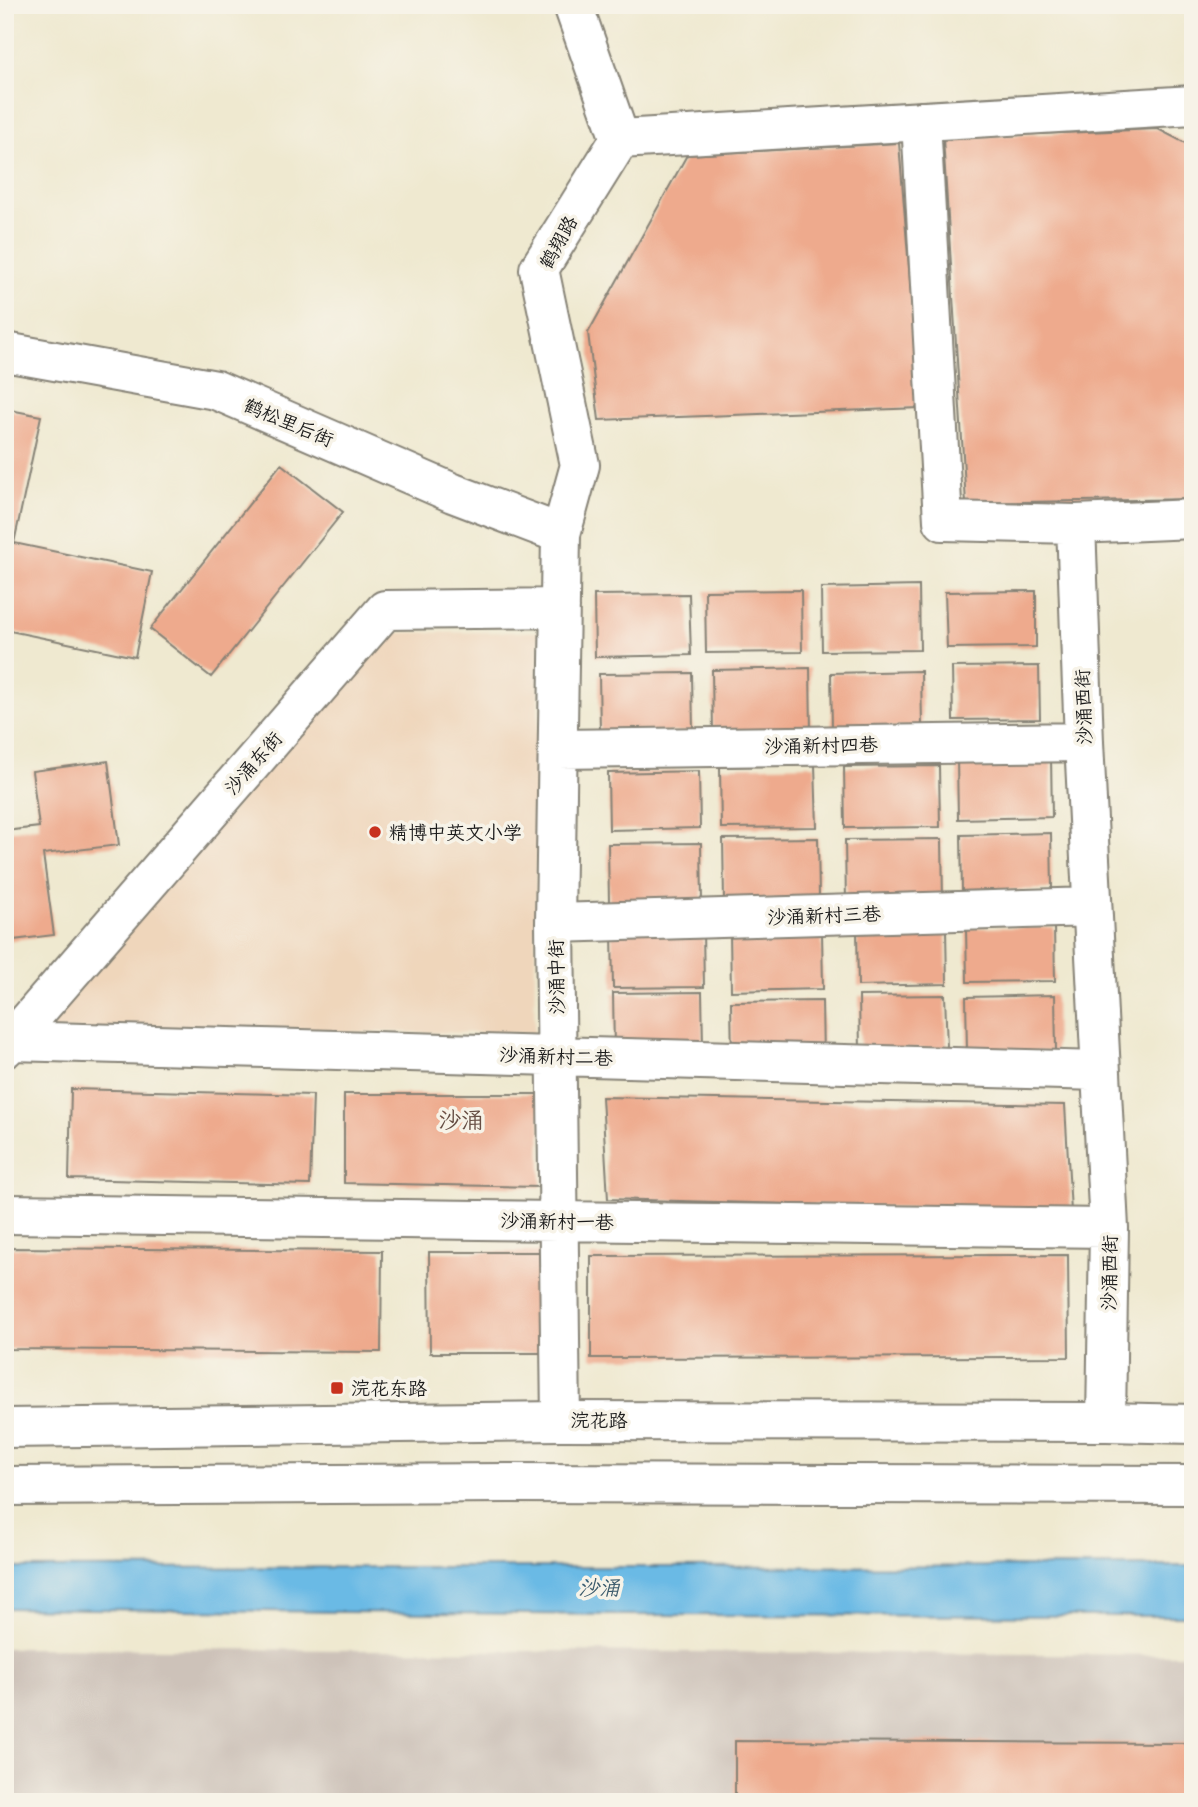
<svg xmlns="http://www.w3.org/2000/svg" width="1198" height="1807" font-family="'Playpen Sans','LXGW WenKai TC',sans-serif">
<rect width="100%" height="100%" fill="#f7f3e8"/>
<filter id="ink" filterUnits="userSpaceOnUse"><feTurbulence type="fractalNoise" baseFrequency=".0143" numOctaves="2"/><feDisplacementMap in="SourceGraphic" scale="14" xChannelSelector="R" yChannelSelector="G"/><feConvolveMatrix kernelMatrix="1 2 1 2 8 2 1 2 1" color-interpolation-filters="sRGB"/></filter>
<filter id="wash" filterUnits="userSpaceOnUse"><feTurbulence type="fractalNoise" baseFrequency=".00686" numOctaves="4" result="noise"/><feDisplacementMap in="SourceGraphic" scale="28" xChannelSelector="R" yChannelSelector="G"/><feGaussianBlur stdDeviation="1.57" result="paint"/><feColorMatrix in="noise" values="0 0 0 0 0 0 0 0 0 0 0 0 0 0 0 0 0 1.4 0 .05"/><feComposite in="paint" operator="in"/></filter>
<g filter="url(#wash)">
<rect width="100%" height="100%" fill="#efe9d0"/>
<path fill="#efd6bb" d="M539 632 534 1033 43 1030 385 633Z"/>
<path fill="#cdc2b9" d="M5 1648 1193 1655V1802H5Z"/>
<path fill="#6bbae5" stroke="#446b80" stroke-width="2" d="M1193 1566V1616L611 1615 5 1608V1568Z"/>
<g id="blocks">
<path fill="#eeaa8d" d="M1158 129 1193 147V499L966 503 943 138Z
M899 143 920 408 599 420 588 333 687 155Z
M5 409 41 416 14 543 152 572 135 657 5 630Z
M281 464 343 512 211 677 150 629Z
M919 586 920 650 822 651 821 588Z
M801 590 802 652 706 653 705 591Z
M1036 591V647L947 648 945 592Z
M689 594 691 655 595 657 594 595Z
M1039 666 1040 719 953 720 952 667Z
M810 668 811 732 713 733 712 670Z
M921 671 922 727 832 728 831 673Z
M692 673 693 732 600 733 599 674Z
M1051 757 1052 817 958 819 957 758Z
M108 761 119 845 43 854 54 935 5 941V831L39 827 32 771Z
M815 765 817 827 721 828 720 767Z
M939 766 940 827 845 828 844 767Z
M699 771 700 828 609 830 608 773Z
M1051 833 1052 889 962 891 961 835Z
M818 838 819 899 724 901 723 839Z
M942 839 943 902 846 903 845 840Z
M701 843 702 902 609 903 608 844Z
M1054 927 1055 981 967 982 966 928Z
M946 929 947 984 858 986 857 930Z
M703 930 704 987 613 988 612 931Z
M822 931 823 989 731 991 730 932Z
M702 992 703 1047 614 1048 613 993Z
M945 995 947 1048 860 1050 859 996Z
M1055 995 1056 1051 967 1052 966 997Z
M822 1001 823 1058 732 1059 731 1002Z
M71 1089 313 1095 310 1185 69 1179Z
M344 1094H540L541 1187 344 1183Z
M602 1097 1065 1105 1071 1212 608 1199Z
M5 1248 382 1251 381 1352 5 1349Z
M429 1252H542L543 1353H430Z
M1068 1255 1069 1357 591 1358V1256Z
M735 1741 1193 1743V1802H735Z"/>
</g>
</g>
<g filter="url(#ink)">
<use href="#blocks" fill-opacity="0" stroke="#868276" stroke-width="2"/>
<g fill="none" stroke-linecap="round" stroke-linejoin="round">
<defs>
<path id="minor" d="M921 121 943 521 1076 524 1084 742 1109 1228 1106 1422
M620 139 1193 105
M5 352 216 390 453 493 561 534
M1076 524 1193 519
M558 749 1084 742
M555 923 1092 907
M12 1041 1100 1071
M5 1048 385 610 560 608
M5 1214 1109 1228
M561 1421 555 923 561 534 580 465 539 269 620 139 573 5"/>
<path id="major" d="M5 1428 561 1421 1106 1422 1193 1424
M5 1486 507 1483 1193 1485"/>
</defs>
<use href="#minor" stroke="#868276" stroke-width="42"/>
<use href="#major" stroke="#868276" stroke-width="42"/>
<use href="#minor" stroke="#fff" stroke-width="38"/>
<use href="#major" stroke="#fff" stroke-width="38"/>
</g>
</g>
<g fill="#c8321e" stroke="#f7f3e8" stroke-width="2.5">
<circle cx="375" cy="832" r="7"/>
<rect x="330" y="1381" width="14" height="14" rx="3.5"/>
</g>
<g text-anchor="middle" stroke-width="7" stroke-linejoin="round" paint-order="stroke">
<g font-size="19" fill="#1c1c1c" stroke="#f7f3e8">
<text transform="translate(558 242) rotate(-61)" y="7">鹤翔路</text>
<text transform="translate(289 422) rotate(23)" y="7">鹤松里后街</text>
<text transform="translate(1083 707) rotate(-92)" y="7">沙涌西街</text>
<text transform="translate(821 745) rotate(-1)" y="7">沙涌新村四巷</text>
<text transform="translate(253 763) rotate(-49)" y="7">沙涌东街</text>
<text transform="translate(824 915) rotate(-2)" y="7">沙涌新村三巷</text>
<text transform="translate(556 977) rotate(-91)" y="7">沙涌中街</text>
<text transform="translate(556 1056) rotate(2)" y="7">沙涌新村二巷</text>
<text transform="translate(557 1221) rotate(1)" y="7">沙涌新村一巷</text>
<text transform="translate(1109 1273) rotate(-89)" y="7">沙涌西街</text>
<text x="599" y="1427">浣花路</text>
</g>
<g font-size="19" fill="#1c1c1c" stroke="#f7f3e8" text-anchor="start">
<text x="389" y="839">精博中英文小学</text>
<text x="351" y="1395">浣花东路</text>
</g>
<g font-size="21" font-style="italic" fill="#3c5b6c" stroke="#f7f3e8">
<text x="599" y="1595">沙涌</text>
</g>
<g font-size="23" fill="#664e44" stroke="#f7f3e8">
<text x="461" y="1128">沙涌</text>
</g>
</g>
<rect width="1198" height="1807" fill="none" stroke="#f7f3e8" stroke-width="28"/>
</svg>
